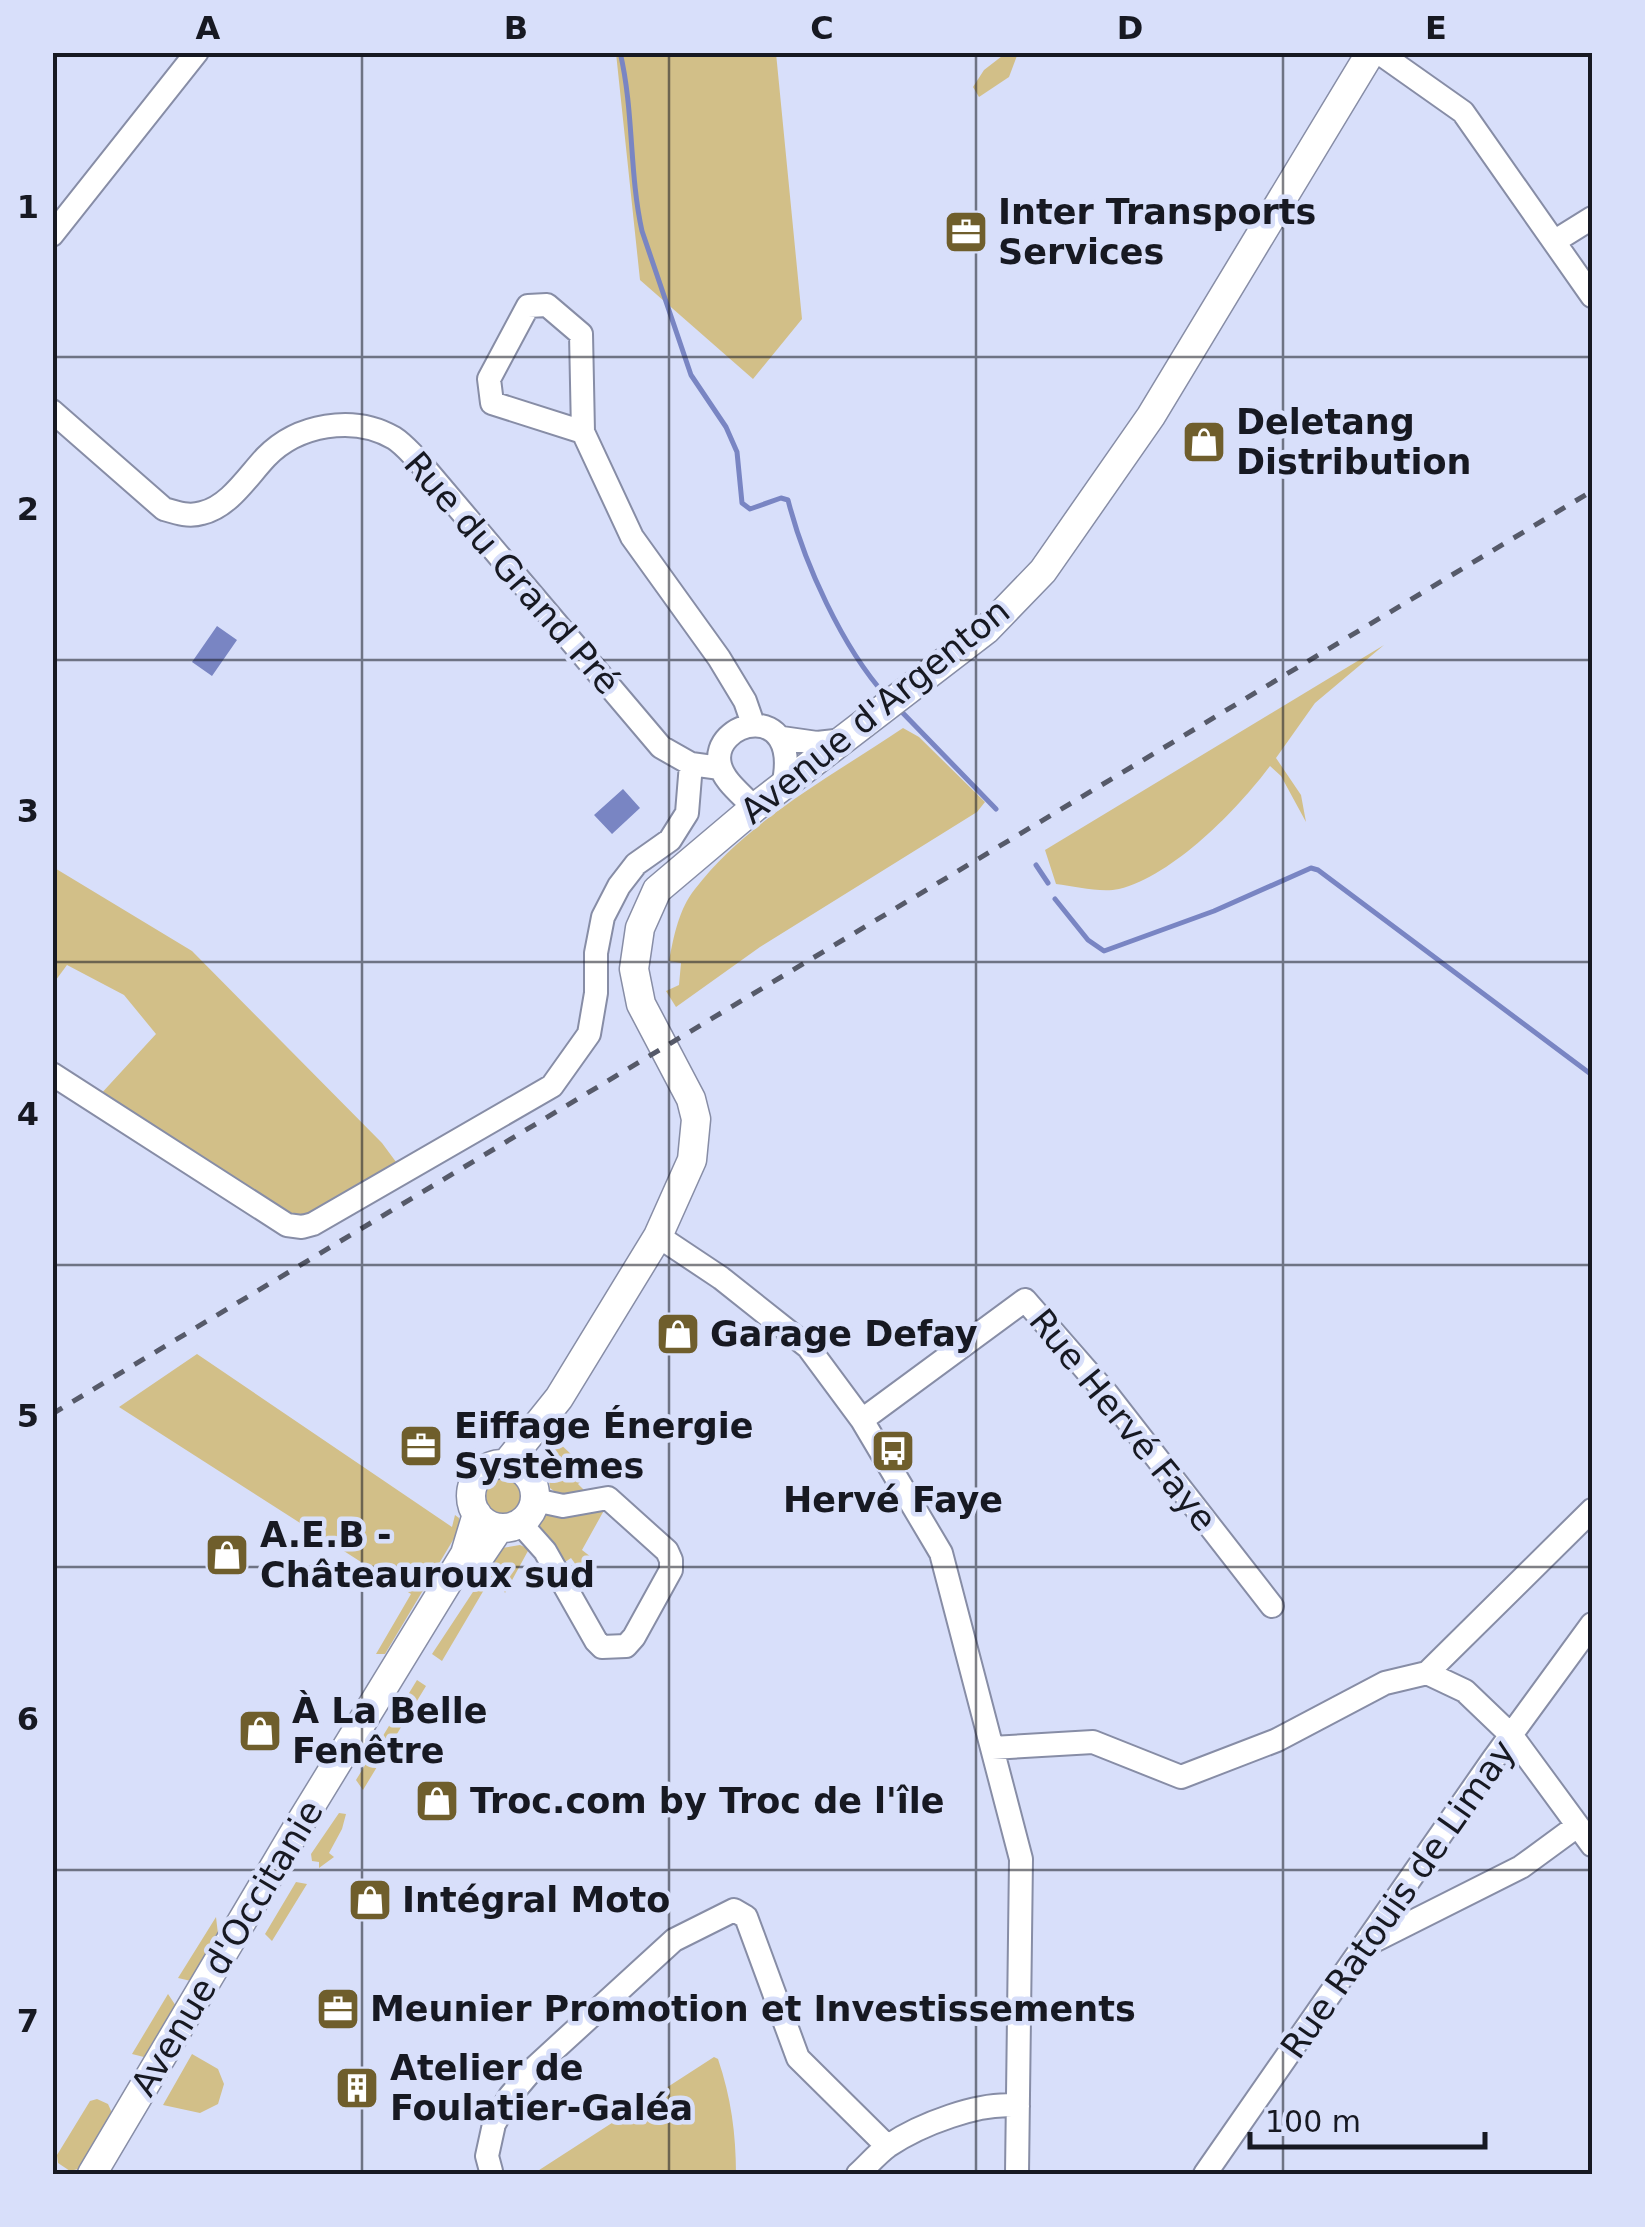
<svg xmlns="http://www.w3.org/2000/svg" width="1645" height="2227" font-family="'DejaVu Sans',sans-serif">
<rect width="100%" height="100%" fill="#d8dffa"/>
<path fill="#d2bf88" d="M616 53H776L802 319 753 379 640 280Z
M1006 53H1018L1009 77 979 97 973 87 984 70Z
M1384 645 1315 703 1276 758 1301 795 1306 822 1281 776 1270 766C1238 809 1173 876 1119 889 1100 893 1075 886 1056 884L1045 850Z
M903 728 919 737 985 802 977 812 760 947 676 1007 666 991 679 985 681 963 669 961C674 935 679 909 695 889 748 820 832 776 903 728Z
M53 867 192 951 382 1143 399 1166 310 1218H286L99 1096 156 1034 124 995 67 965 53 984Z
M197 1354 452 1527 455 1515 459 1518V1530L385 1654H376L411 1594 119 1407Z
M556 1440 590 1472 578 1484 587 1493 559 1495 550 1488 546 1459Z
M486 1496a19 19 0 1 1 38 0a19 19 0 1 1-38 0Z
M607 1505 582 1550 591 1557 581 1572 571 1558 562 1564 539 1527 549 1508Z
M520 1545 529 1549 505 1593 499 1580 488 1583 442 1661 432 1654 502 1548Z
M417 1680 426 1686 363 1790 356 1780Z
M339 1813 346 1814 342 1829 329 1853 334 1857 319 1868V1862L312 1861 311 1854Z
M296 1882 307 1884 272 1941 265 1934Z
M216 1917 218 1934 191 1981 178 1978Z
M168 1994 176 2006 144 2057 132 2054Z
M192 2054 218 2069 224 2084 218 2104 200 2113 163 2105Z
M714 2057 718 2059C731 2097 736 2134 736 2174H533Z
M97 2099 108 2104 112 2113 78 2169 70 2171 58 2163 57 2155 90 2101Z"/>
<path fill="#7985c3" d="M217 626 237 640 212 676 192 662Z
M623 789 640 808 612 834 594 815Z"/>
<g fill="none" stroke-linecap="round" stroke-linejoin="round">
<path stroke="#7985c3" stroke-width="5" d="M620 52C634 111 629 173 642 231L691 375 726 427 737 452 742 503 750 509 781 498 788 500C804 563 842 647 886 696
M897 707 996 809
M1036 865 1048 883
M1055 899 1088 940 1104 951 1214 911 1311 868 1318 870 1592 1075"/>
<defs>
<path id="minor" d="M1378 52 1463 112 1592 296
M52 235 197 52
M1555 241 1592 218
M52 411 164 509C177 513 189 517 202 513 229 507 248 476 266 457 297 425 353 414 394 438 402 443 410 452 417 459L661 747 691 764 720 768
M583 432 492 403 489 379 528 306 547 305 581 334 583 432 632 537 719 658 745 701 753 724
M782 738 817 743 844 740
M754 808C743 795 724 782 720 765 709 721 803 697 783 786
M52 1074 287 1225 302 1227 313 1224 552 1086 589 1034 596 993V953L603 917 619 886 636 864 670 840 687 813 691 764
M658 1236 721 1278 808 1347 862 1420 941 1553 1021 1859 1017 2174
M862 1420 1025 1300 1107 1394 1272 1606
M520 1523 545 1551 596 1641 602 1647 626 1646 634 1637 671 1570V1560L667 1551 608 1498 563 1506 535 1500
M1427 1673 1592 1510
M992 1748 1093 1742 1181 1777 1277 1740 1385 1683 1427 1673 1465 1691 1512 1736 1592 1845
M1370 1943 1521 1867 1577 1826
M491 2171 487 2156 494 2124 510 2096 532 2070 674 1940 734 1910 746 1917 798 2058 887 2146
M858 2174C868 2165 877 2154 888 2146 919 2125 980 2101 1018 2106
M1205 2174 1492 1761 1592 1624"/>
<path id="major" d="M506 1464 559 1398 658 1236 692 1160 696 1119 691 1099 641 1004 634 969 640 928 657 890 754 808 986 630 1043 571 1151 416 1371 52
M471 1496a32 32 0 1 1 64 0a32 32 0 1 1-64 0Z
M472 1568 499 1528
M92 2174 296 1830 465 1554 477 1514"/>
</defs>
<use href="#minor" stroke="#878da6" stroke-width="26"/>
<use href="#major" stroke="#878da6" stroke-width="31"/>
<use href="#minor" stroke="#fff" stroke-width="22"/>
<use href="#major" stroke="#fff" stroke-width="28"/>
<path stroke="#565a69" stroke-width="5" stroke-dasharray="12 12" stroke-linecap="butt" d="M52 1414 1592 491"/>
</g>
<path fill="none" stroke="#171922" stroke-width="2.5" stroke-opacity="0.55" d="M362 52V2174M669 52V2174M976 52V2174M1283 52V2174M52 357H1592M52 660H1592M52 962H1592M52 1265H1592M52 1567H1592M52 1870H1592"/>
<defs>
<symbol id="office-square" viewBox="-11 -11 22 22"><rect x="-9" y="-9" width="18" height="18" rx="4" fill="#6f5e2c" stroke="#d8dffa"/><path d="M-6-3h4V-5.5h4V-3h4V5H-6ZM-1-4.5V-3h2v-1.5ZM-6 0V1H6V0Z" fill="#fff"/></symbol>
<symbol id="shop-square" viewBox="-11 -11 22 22"><rect x="-9" y="-9" width="18" height="18" rx="4" fill="#6f5e2c" stroke="#d8dffa"/><path d="M-5-2.5h2.3a2.7 3.5 0 0 1 5.4 0H5L5.5 6h-11ZM-1.5-2.5h3a1.5 2.3 0 0 0-3 0Z" fill="#fff"/></symbol>
<symbol id="bus-square" viewBox="-11 -11 22 22"><rect x="-9" y="-9" width="18" height="18" rx="4" fill="#6f5e2c" stroke="#d8dffa"/><path d="M-5-6H5V4H4V6H2V4H-2V6H-4V4H-5ZM-3.5-4V0h7V-4ZM-3.5 1.2v1.5H-2V1.2ZM2 1.2v1.5H3.5V1.2Z" fill="#fff"/></symbol>
<symbol id="building-square" viewBox="-11 -11 22 22"><rect x="-9" y="-9" width="18" height="18" rx="4" fill="#6f5e2c" stroke="#d8dffa"/><path d="M-4-6H4V6H1V3H-1V6H-4ZM-2.5-4.3h1.7v1.8h-1.7ZM.8-4.3h1.7v1.8H.8ZM-2.5-1h1.7V.8h-1.7ZM.8-1h1.7V.8H.8Z" fill="#fff"/></symbol>
</defs>
<g fill-rule="evenodd">
<use href="#office-square" x="941" y="207" width="50" height="50"/>
<use href="#shop-square" x="1179" y="417" width="50" height="50"/>
<use href="#shop-square" x="653" y="1309" width="50" height="50"/>
<use href="#office-square" x="396" y="1421" width="50" height="50"/>
<use href="#bus-square" x="868" y="1426" width="50" height="50"/>
<use href="#shop-square" x="202" y="1530" width="50" height="50"/>
<use href="#shop-square" x="235" y="1706" width="50" height="50"/>
<use href="#shop-square" x="412" y="1776" width="50" height="50"/>
<use href="#shop-square" x="345" y="1875" width="50" height="50"/>
<use href="#office-square" x="313" y="1984" width="50" height="50"/>
<use href="#building-square" x="332" y="2063" width="50" height="50"/>
</g>
<g text-anchor="middle" stroke-width="9" stroke-linejoin="round" paint-order="stroke">
<g font-size="35" font-weight="bold" fill="#171922" stroke="#d8dffa" text-anchor="start">
<text x="998" y="224">Inter Transports<tspan x="998" dy="40">Services</tspan></text>
<text x="1236" y="434">Deletang<tspan x="1236" dy="40">Distribution</tspan></text>
<text x="710" y="1346">Garage Defay</text>
<text x="454" y="1438">Eiffage Énergie<tspan x="454" dy="40">Systèmes</tspan></text>
<text x="893" y="1512" text-anchor="middle">Hervé Faye</text>
<text x="260" y="1547">A.E.B -<tspan x="260" dy="40">Châteauroux sud</tspan></text>
<text x="292" y="1723">À La Belle<tspan x="292" dy="40">Fenêtre</tspan></text>
<text x="470" y="1813">Troc.com by Troc de l'île</text>
<text x="402" y="1912">Intégral Moto</text>
<text x="370" y="2021">Meunier Promotion et Investissements</text>
<text x="390" y="2080">Atelier de<tspan x="390" dy="40">Foulatier-Galéa</tspan></text>
</g>
<g font-size="35" fill="#171922" stroke="#d8dffa">
<text transform="translate(512 573) rotate(49)" y="12">Rue du Grand Pré</text>
<text transform="translate(875 711) rotate(-39)" y="12">Avenue d'Argenton</text>
<text transform="translate(1123 1420) rotate(51)" y="12">Rue Hervé Faye</text>
<text transform="translate(1398 1899) rotate(-55)" y="12">Rue Ratouis de Limay</text>
<text transform="translate(227 1948) rotate(-59)" y="12">Avenue d'Occitanie</text>
</g>
</g>
<rect width="1645" height="2227" fill="none" stroke="#d8dffa" stroke-width="110"/>
<path d="M1250 2132v15h235v-15" fill="none" stroke="#171922" stroke-width="5"/>
<text x="1265" y="2132" font-size="30" fill="#171922" stroke="#d8dffa" stroke-width="8" paint-order="stroke">100 m</text>
<rect x="55" y="55" width="1535" height="2117" fill="none" stroke="#171922" stroke-width="4"/>
<g font-size="32" text-anchor="middle" font-weight="bold" fill="#171922">
<text x="208" y="39">A</text>
<text x="516" y="39">B</text>
<text x="822" y="39">C</text>
<text x="1130" y="39">D</text>
<text x="1436" y="39">E</text>
<text x="28" y="218">1</text>
<text x="28" y="520">2</text>
<text x="28" y="822">3</text>
<text x="28" y="1125">4</text>
<text x="28" y="1427">5</text>
<text x="28" y="1730">6</text>
<text x="28" y="2032">7</text>
</g>
</svg>
